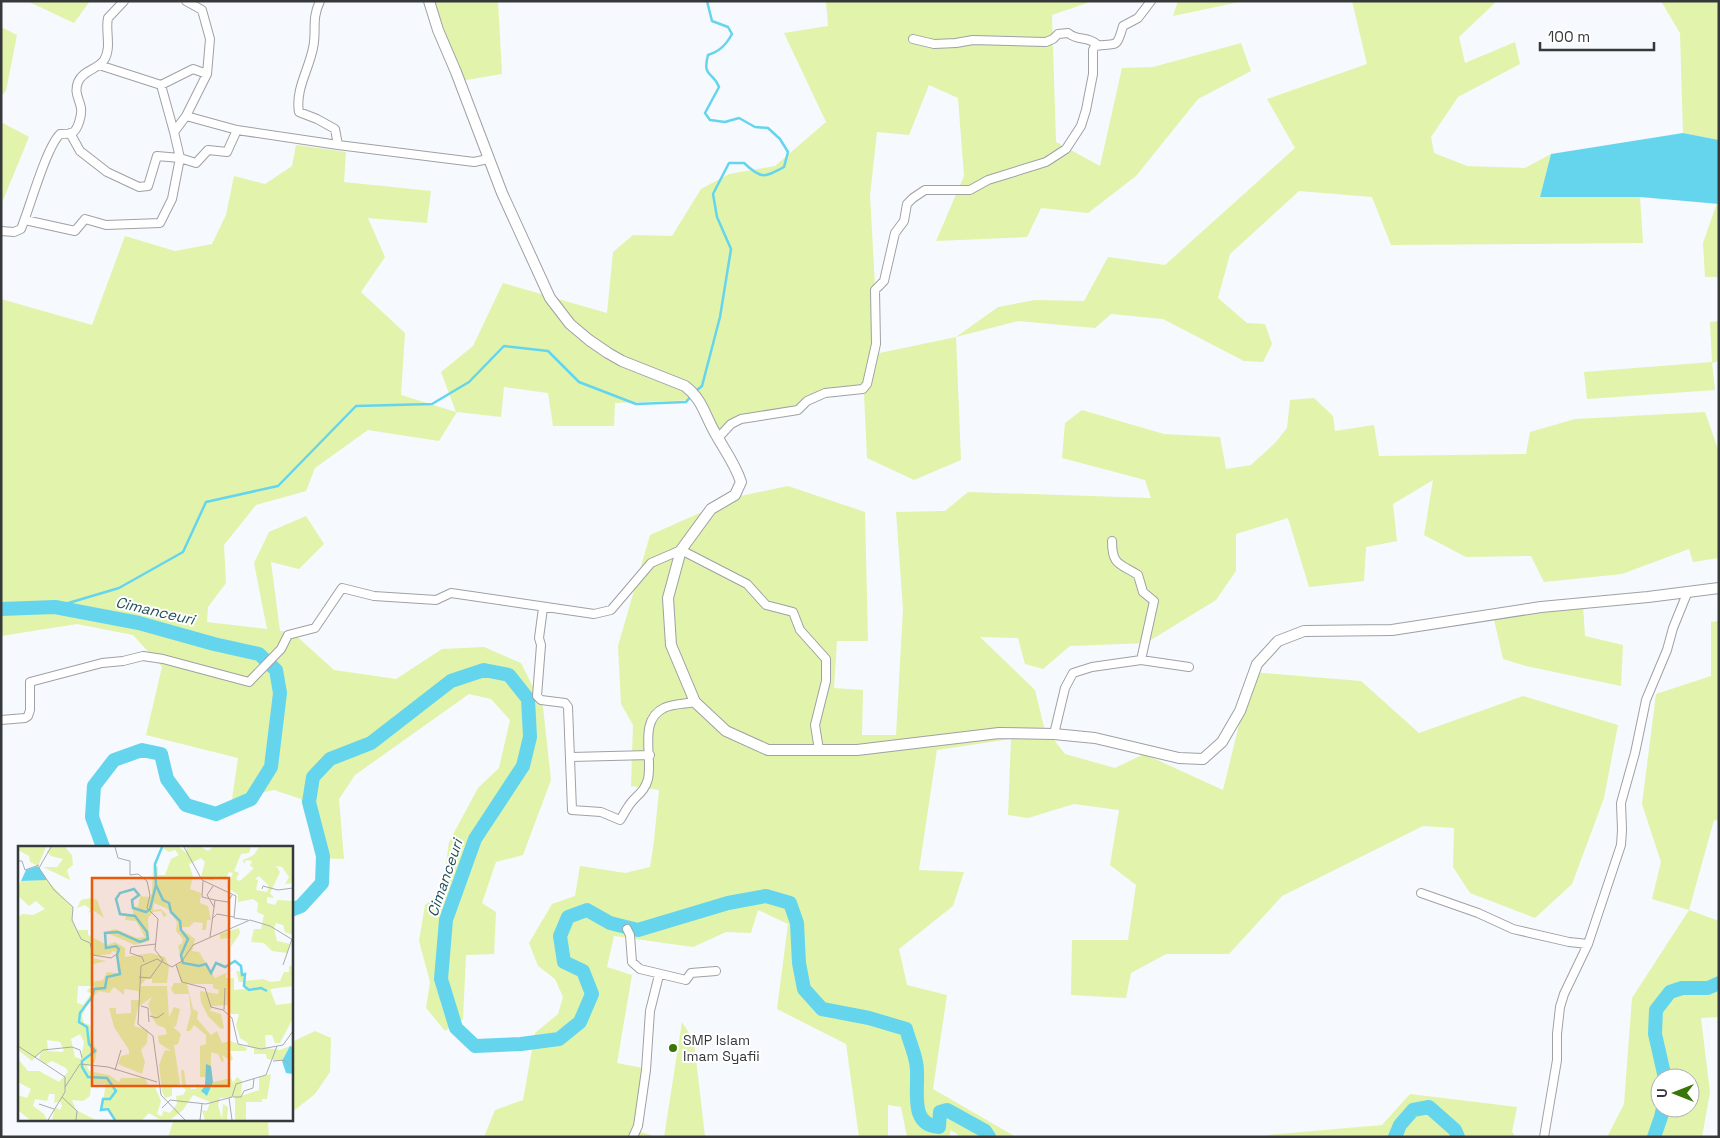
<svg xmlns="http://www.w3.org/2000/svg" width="1720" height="1138" font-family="'Space Grotesk',sans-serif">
<rect width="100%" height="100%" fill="#f6f9fd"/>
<path fill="#e2f3ab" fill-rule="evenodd" d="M27 1H90L74 23Z
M427 1H498L502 74 460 81Z
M826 1H1093L1052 15 1056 142 1100 166 1122 68 1153 67 1241 43 1251 71 1198 99 1136 176 1088 213 1041 208 1027 237 936 241 964 176 958 98 929 85 909 135 877 132 870 195 875 286V354L956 337 998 307 1035 300 1084 301 1108 257 1165 265 1295 148 1267 99 1367 64 1352 1H1497L1459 37 1465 63 1515 42 1520 64 1458 97 1431 137 1434 153 1467 166 1525 168 1551 154 1540 197H1640L1643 243 1391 245 1372 197 1299 191 1230 254 1218 298 1247 323 1265 324 1272 344 1263 362 1244 361 1163 319 1111 314 1095 328 1018 321 956 337 961 460 914 480 867 458 864 394 824 392 793 414 738 423 719 439 698 400 615 403 614 426H553L548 393 504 387 501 417 457 412 439 441 368 430 315 468 306 491 256 505 224 545 226 583 208 607 207 622 267 629 254 563 269 532 306 516 324 544 299 569 271 562 280 631 292 632 334 670 396 679 442 649 484 647 521 663 543 707 551 780 523 855 496 862 482 903 496 912 494 954 466 955 463 1019 445 1031 426 1008 430 982 419 941 425 905 442 894 449 842 478 788 499 768 510 720 491 699 469 694 355 775 339 799 344 859 317 858 301 799 274 790 232 799 238 758 146 735 162 667 133 635 77 624 1 636V299L92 325 125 236 175 251 212 244 226 215 234 176 265 184 292 166 296 145 346 152 344 182 431 191 427 223 368 218 385 257 361 292 405 333 401 395 456 412 441 372 473 346 503 283 607 313 613 252 633 235 672 236 701 189 729 174 775 166 826 122 784 33 828 26Z
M1178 1H1244L1173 16Z
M1661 1H1719V140L1683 133 1680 33Z
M1 27 17 35 6 91 1 96Z
M1 122 29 137 1 205Z
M1717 203 1719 204V277H1705L1703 243Z
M1719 321V361L1712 363 1715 390 1587 399 1584 372 1712 362 1710 322Z
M1314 398 1333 416 1335 431 1374 425 1379 456 1526 454 1530 432 1575 419 1705 412 1719 452V558L1693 562 1689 549 1622 574 1544 582 1531 556 1466 557 1424 535 1433 480 1393 504 1397 541 1366 547 1364 581 1309 587 1288 518 1236 534V571L1216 600 1146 643 1070 646 1043 669 1025 664 1018 638 980 637 1035 690 1044 727 1065 754 1115 768 1144 754 1223 790 1252 672 1361 681 1419 733 1523 696 1618 725 1604 798 1572 884 1535 918 1470 893 1453 867 1454 828 1423 826 1282 896 1229 954H1166L1131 973 1126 998 1071 995 1072 940H1128L1136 885 1110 865 1119 810 1074 804 1028 818 1008 815 1011 739 937 750 919 870 964 872 953 906 899 949 907 985 947 995 933 1089 1016 1137H961L951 1130 949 1137H907L901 1107 888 1105V1137H859L846 1044 777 1009 788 924 758 910 751 933 726 932 693 947 614 936 607 967 632 975 617 1063 643 1068 641 1132 657 1137H484L495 1110 523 1100 535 1033 558 1014 563 997 555 979 538 966 529 943 552 904 575 896 580 866 625 873 650 867 654 841 659 790 631 786 633 725 621 704 618 646 650 535 736 497 788 486 865 512 868 641H837L834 688 863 690 862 735H896L903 609 896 512 945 511 968 492 1151 498 1145 480 1062 458 1065 423 1082 410 1164 434 1220 437 1226 469 1251 465 1275 443 1287 428 1290 400Z
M1583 605 1585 636 1623 645 1621 686 1526 666 1503 659 1493 615Z
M1719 621V821L1714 820 1689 910 1719 921V1017L1701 1018 1710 1092 1702 1137H1607L1624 1104 1632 998 1689 910 1652 899 1661 862 1642 804 1656 694 1711 676V622ZM1660 1078H1690V1108H1660Z
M682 1022 694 1041 705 1137H664Z
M315 1031 331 1038 330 1072 315 1094 291 1113V1045L294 1041Z
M1410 1094 1517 1107 1512 1132 1516 1137H1262L1268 1135 1382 1125Z
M174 1119H277L268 1123 269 1137H168Z"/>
<path fill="#65d5ee" d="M1683 133 1719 140V204L1640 197H1540L1551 154Z"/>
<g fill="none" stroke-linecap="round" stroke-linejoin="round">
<path stroke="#65d5ee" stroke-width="2.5" d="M696 391 702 386 720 317 731 249 717 217 713 194 729 163H744C761 179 764 178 784 167L788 152 780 139 768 128 755 127 739 118 725 122 710 120 705 113 719 87C713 71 702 78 708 55 720 51 726 45 732 34L728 27 712 21 707 1
M55 607 119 588 183 552 206 502 278 486 356 406 432 404 469 382 504 346 548 351 579 382 636 404 686 402 692 395"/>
<path stroke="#65d5ee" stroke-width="14" d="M1 609 55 607 139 623 214 644 259 654 276 670 280 693 271 767 251 799 216 814 186 805 167 779 161 754 142 750 114 760 94 786 92 817 103 847
M291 910 301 906 322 883 323 856 309 802 313 777 330 759 371 743 451 681 484 670 509 675 528 699 530 737 523 766 475 839 446 920 441 979 456 1028 475 1046 521 1044 559 1039 580 1022 592 994 583 971 564 962 560 936 568 917 587 910 610 923 638 930 728 903 766 896 790 903 797 923 799 963 804 989 822 1009 869 1018 906 1029C909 1040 914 1051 916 1062 921 1084 906 1125 939 1127L940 1112 947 1110 985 1131 989 1137
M1665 1078 1655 1034 1656 1010 1670 992 1682 988H1708L1719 983
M1395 1137 1400 1125 1413 1110 1429 1107 1455 1130 1458 1137
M1654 1137 1661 1117 1663 1108"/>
<defs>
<path id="minor" d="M186 1 202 10 210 39 207 74 186 116 237 130 338 145 474 162 488 159
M320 1C311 20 317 30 313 48 309 69 295 90 299 112L317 119 335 129 338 145
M913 39 934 44 956 43 973 40 1046 42 1053 39 1058 34 1068 33C1079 42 1086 35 1098 45
M99 65 161 85 193 69 207 74
M161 85 174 132
M70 133 80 151 107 172 139 187 148 186 157 156 180 158 196 163 208 150 227 152 237 130
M25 220 75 231 85 219 106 225 160 223 172 199 180 158 174 132 186 116
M1 231 14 232 21 229C30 207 46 148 60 134 64 134 68 134 72 133 78 130 82 115 81 108 79 98 74 93 78 82 83 70 97 70 104 60 112 48 105 30 108 18L124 1
M718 438 731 424 741 419 798 410 807 401 825 393 863 389 867 384 876 344 875 290 884 281 895 233 904 221 907 204 913 198 925 190H970L988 180 1046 162 1066 149 1081 126 1086 110 1093 74V50L1095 46C1116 42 1116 51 1123 26L1138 18 1151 1
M1112 541C1112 565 1119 563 1138 575L1143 592 1154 601 1141 660
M543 608 539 638 541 645 537 696 541 700 565 703 568 707 572 810 601 812 620 820C623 816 625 811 628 807 635 795 644 794 648 779 653 757 638 720 664 708 672 704 685 704 695 702
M1 720 25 718 28 716 30 710V682L102 663 123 661 143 656 163 659 249 682 281 649 288 635 315 628 342 588 374 596 436 600 451 593 594 614 611 610 651 563 681 550 747 584 766 605 793 612 800 630 826 659V681L815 725 819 750
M1054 734 1065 688 1073 673 1092 667 1141 660 1189 667
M571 757 650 755
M1421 893 1478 913 1513 929 1569 942 1588 944
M627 929 630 935 632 962 640 969 686 980 691 973 716 971
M633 1137 638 1126 646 1070 650 1011 659 975
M1544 1137 1557 1060V1034L1560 1007 1564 994 1588 944 1621 845 1622 830 1621 803 1635 753 1646 700 1667 650 1673 628 1688 591"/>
<path id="tertiary" d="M429 1 438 30 456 72 502 193 550 298 570 324 589 340 608 353 622 361 685 386C702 399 704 413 714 431 723 448 735 463 741 482L735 495 711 509 681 550 668 598 671 645 695 702 726 731 768 750H857L999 733 1054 734 1095 738 1179 758 1203 759 1222 742 1240 711 1257 664 1278 641 1304 631 1392 630 1541 607 1648 597 1719 588"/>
</defs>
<use href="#minor" stroke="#9ea1a5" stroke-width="10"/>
<use href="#tertiary" stroke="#9ea1a5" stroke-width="12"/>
<use href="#minor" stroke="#fff" stroke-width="8"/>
<use href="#tertiary" stroke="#fff" stroke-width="10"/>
</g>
<circle fill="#3a7508" stroke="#fff" stroke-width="2" cx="673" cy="1048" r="5"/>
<g text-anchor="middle" stroke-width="4" stroke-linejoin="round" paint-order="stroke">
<g font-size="14" fill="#37383a" stroke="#fff" text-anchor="start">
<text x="683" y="1045">SMP Islam<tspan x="683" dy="16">Imam Syafii</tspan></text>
</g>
<g font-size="15" font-style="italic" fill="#1f505b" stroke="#fff">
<text transform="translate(155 611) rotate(13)" y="5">Cimanceuri</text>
<text transform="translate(445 878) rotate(-71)" y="5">Cimanceuri</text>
</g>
</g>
<g transform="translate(18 846)">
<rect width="275" height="275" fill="#f6f9fd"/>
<path d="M1 1H28L20 20 12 16 11 10 0 4ZM33 1H47L54 9 55 19 49 24 52 34 25 21H39L45 13 33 10 29 6ZM143 1H161L168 7 169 1H183L190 5 195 1H233L231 7 223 8 216 25 221 27 218 33 222 35 236 22 232 20 234 15 228 14 226 18 225 14 236 9 241 1H275V37L267 38 271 31 264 21 258 20 262 26 252 47 256 52 249 51V57L257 59 260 54 275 55V89L267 86 265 79 258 77 256 82 259 95 272 98 269 107 254 105 246 97 233 96 236 83H243L246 69 239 66 240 57 235 53 220 56V49L209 41 215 27 211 26 207 34 198 30 195 35 183 31 187 16 183 12 171 18 175 31 172 43 183 47 182 57 190 60 193 74H189L188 84H184L185 77 176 76 171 81H164L162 87 166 85 177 93 174 105 181 106 197 132 208 127V132H216V144L227 143 226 136H221L218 125 224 126 227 135 245 133 253 136 262 135 266 126H271V120H275V140L252 143 258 159 275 157V172L262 197H257L254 189H247L248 202 262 204 272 200 264 215 249 213 248 208H236V202L229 200 230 197 222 192 218 179 221 168H213L209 159 194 160 192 165 203 168 206 182 203 183 190 170 183 156 182 145 200 148 201 144 195 142V138H169L175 163 180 166 179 173 193 189 199 185 204 197 213 195 229 202 228 205H212L215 213 213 215 204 209 206 215 204 216 200 208 193 206V220L188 219V231H182V200L188 198V189L176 179 172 185H168L173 167 171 148H156L153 143 156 137H163L158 119 163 116 160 99 164 98 165 93 158 85 159 76 150 63 136 57 135 64 143 63 149 69 146 71 143 65 135 66 130 72 131 95 117 99 87 86 97 83 119 92 127 91 118 75 107 74 108 70 115 68V60L120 61 122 50 131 51 134 48 135 19 140 21V29H147L153 13 161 9 157 4 151 6ZM241 30 251 40 249 46 238 44 240 34 237 33ZM21 34H29L55 62 54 74 59 84H70V89L89 99 97 96 107 102V111L133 107 147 111 151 121 149 137H134V133H128L122 140H149L151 171 156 161 162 163 158 180 155 181 163 188 160 198 156 199 162 238 154 241V250L147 252 144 245 141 219 147 204 153 205 141 197 140 190 149 188 147 182 139 179 134 171 130 158 134 151 120 161 116 180 130 184 129 197 123 204 127 216 124 228 100 218 103 210 111 208V204L96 181 91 162H98V168L113 167V154H122L120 145 106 143V149L96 141 91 147 80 145 68 161 64 170 66 177 72 179 75 199 79 203 77 216 69 220 71 225 91 229 101 236 103 232H127L130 239H136L143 255 139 268 144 270 145 265 152 267 159 258 158 250 165 249 168 244 164 240 163 224H166L168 239H172L173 243H178V238L187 240 189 250 195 236 213 232 215 237 219 231 224 235 223 250 241 244V231L253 228 249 253H244V256H228V274H217V251L202 252 200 259 204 273 205 258 210 261 209 274H187L184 264 189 265 192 256 175 249 165 264 153 273H141L131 267 124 274H97L90 261 83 264 88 238H73L72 250 65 255 54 254 58 264 78 274H34L37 261 42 264 44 260 42 255 36 257 37 248H31L29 255 17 253 15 260 26 268 29 274H12L0 264V249L9 252 13 243 0 236V213L10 225H21L41 236 50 226 48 222 34 215 28 218 21 213 23 205 14 215 0 204V72L4 68 15 69 27 63 18 55 11 60 0 50V42L3 35ZM94 105 98 106 100 127 89 126 85 134 74 136 75 124 72 119 88 115 74 112V110L93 108ZM60 140H78L70 143 69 146 74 147 65 159 59 157ZM62 188 66 196 63 213 57 211 53 193ZM29 194 42 196 46 204 44 206 30 205ZM73 52 79 54 86 72 75 64 70 67 72 63 67 59 59 62 63 54ZM221 82 222 87 213 101V92L202 93V88Z" fill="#e2f3ab" fill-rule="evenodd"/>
<path d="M20 20 29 34 3 35 8 24ZM272 200 275 201V228L268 227 264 215ZM188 218 193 220 195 236 189 250 183 245 187 240Z" fill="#65d5ee"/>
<path fill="none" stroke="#65d5ee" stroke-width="2.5" d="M138 39 145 54 151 57 153 66 162 75 163 84 170 93 163 109 165 117 181 120 188 118 193 127 198 117 207 121 217 115 223 120 224 129 227 128 226 140 231 144 243 142 249 145M97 274 90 263 83 264 85 253H92L98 245 89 232 70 231 64 221V215L77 205 71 198 69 181 61 176 62 167 74 151 76 143 87 142 89 131 102 128 99 109 101 103 98 100 88 102 87 87 100 86 122 96 130 93 129 86 117 70 102 68 98 53 102 47 116 43 121 49 114 54 115 62 128 66 132 63 138 39 137 18 144 1"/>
<path fill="none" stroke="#aaacaf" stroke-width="1" d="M33 1 21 22 36 44 55 61 54 74 63 93 72 97 75 109 93 112 99 108M97 1 100 12 112 15V29L120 28 129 35 132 49 129 62 140 73 137 104 145 114 132 132 121 131M166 1 184 34 218 50 216 72 230 74M0 15H4L7 24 21 19M185 35 184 51 197 54M195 40 189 49 196 61M244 43 245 40 260 44 275 42M194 73 199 68 216 71M192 91 197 54 210 56 214 49M126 116 124 111 112 107 113 101 138 98M158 119 164 136 187 142 193 161 205 164 214 172 220 198 243 203 265 199 275 185M265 119 274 93M123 160 130 162 131 176M206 164 207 142M132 170 139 172 146 167M0 200 47 231V246L30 274M17 211 25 204 54 201 62 204 64 212M255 215 267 214 271 219M97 224 103 204M47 241 62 218 90 221 139 236M44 251 59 265 58 274M215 251H223L226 245 235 242 236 232M211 252 214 274M21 258 36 263M144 262 152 254 188 258 214 251 218 238 248 229 259 200M167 274 143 249 135 190 120 178 123 120 139 113 154 121 164 115 175 99 232 74 252 80 275 94M182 274 184 258"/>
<path fill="#e8590c" fill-opacity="0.15" stroke="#e8590c" stroke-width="2.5" d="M74 32H211V240H74Z"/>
<rect width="275" height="275" fill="none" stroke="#37383a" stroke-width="2.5"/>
</g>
<rect width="1720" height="1138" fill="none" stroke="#37383a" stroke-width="5"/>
<g transform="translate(1675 1093) rotate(270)"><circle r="24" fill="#ffffff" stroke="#afafb0"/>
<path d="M0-4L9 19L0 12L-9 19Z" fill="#3a7508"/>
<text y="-8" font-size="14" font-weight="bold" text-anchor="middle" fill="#37383a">U</text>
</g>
<path d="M1540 42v8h114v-8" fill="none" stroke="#37383a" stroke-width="2.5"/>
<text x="1548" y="42" font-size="15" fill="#37383a" stroke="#ffffff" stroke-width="4" paint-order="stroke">100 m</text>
</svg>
